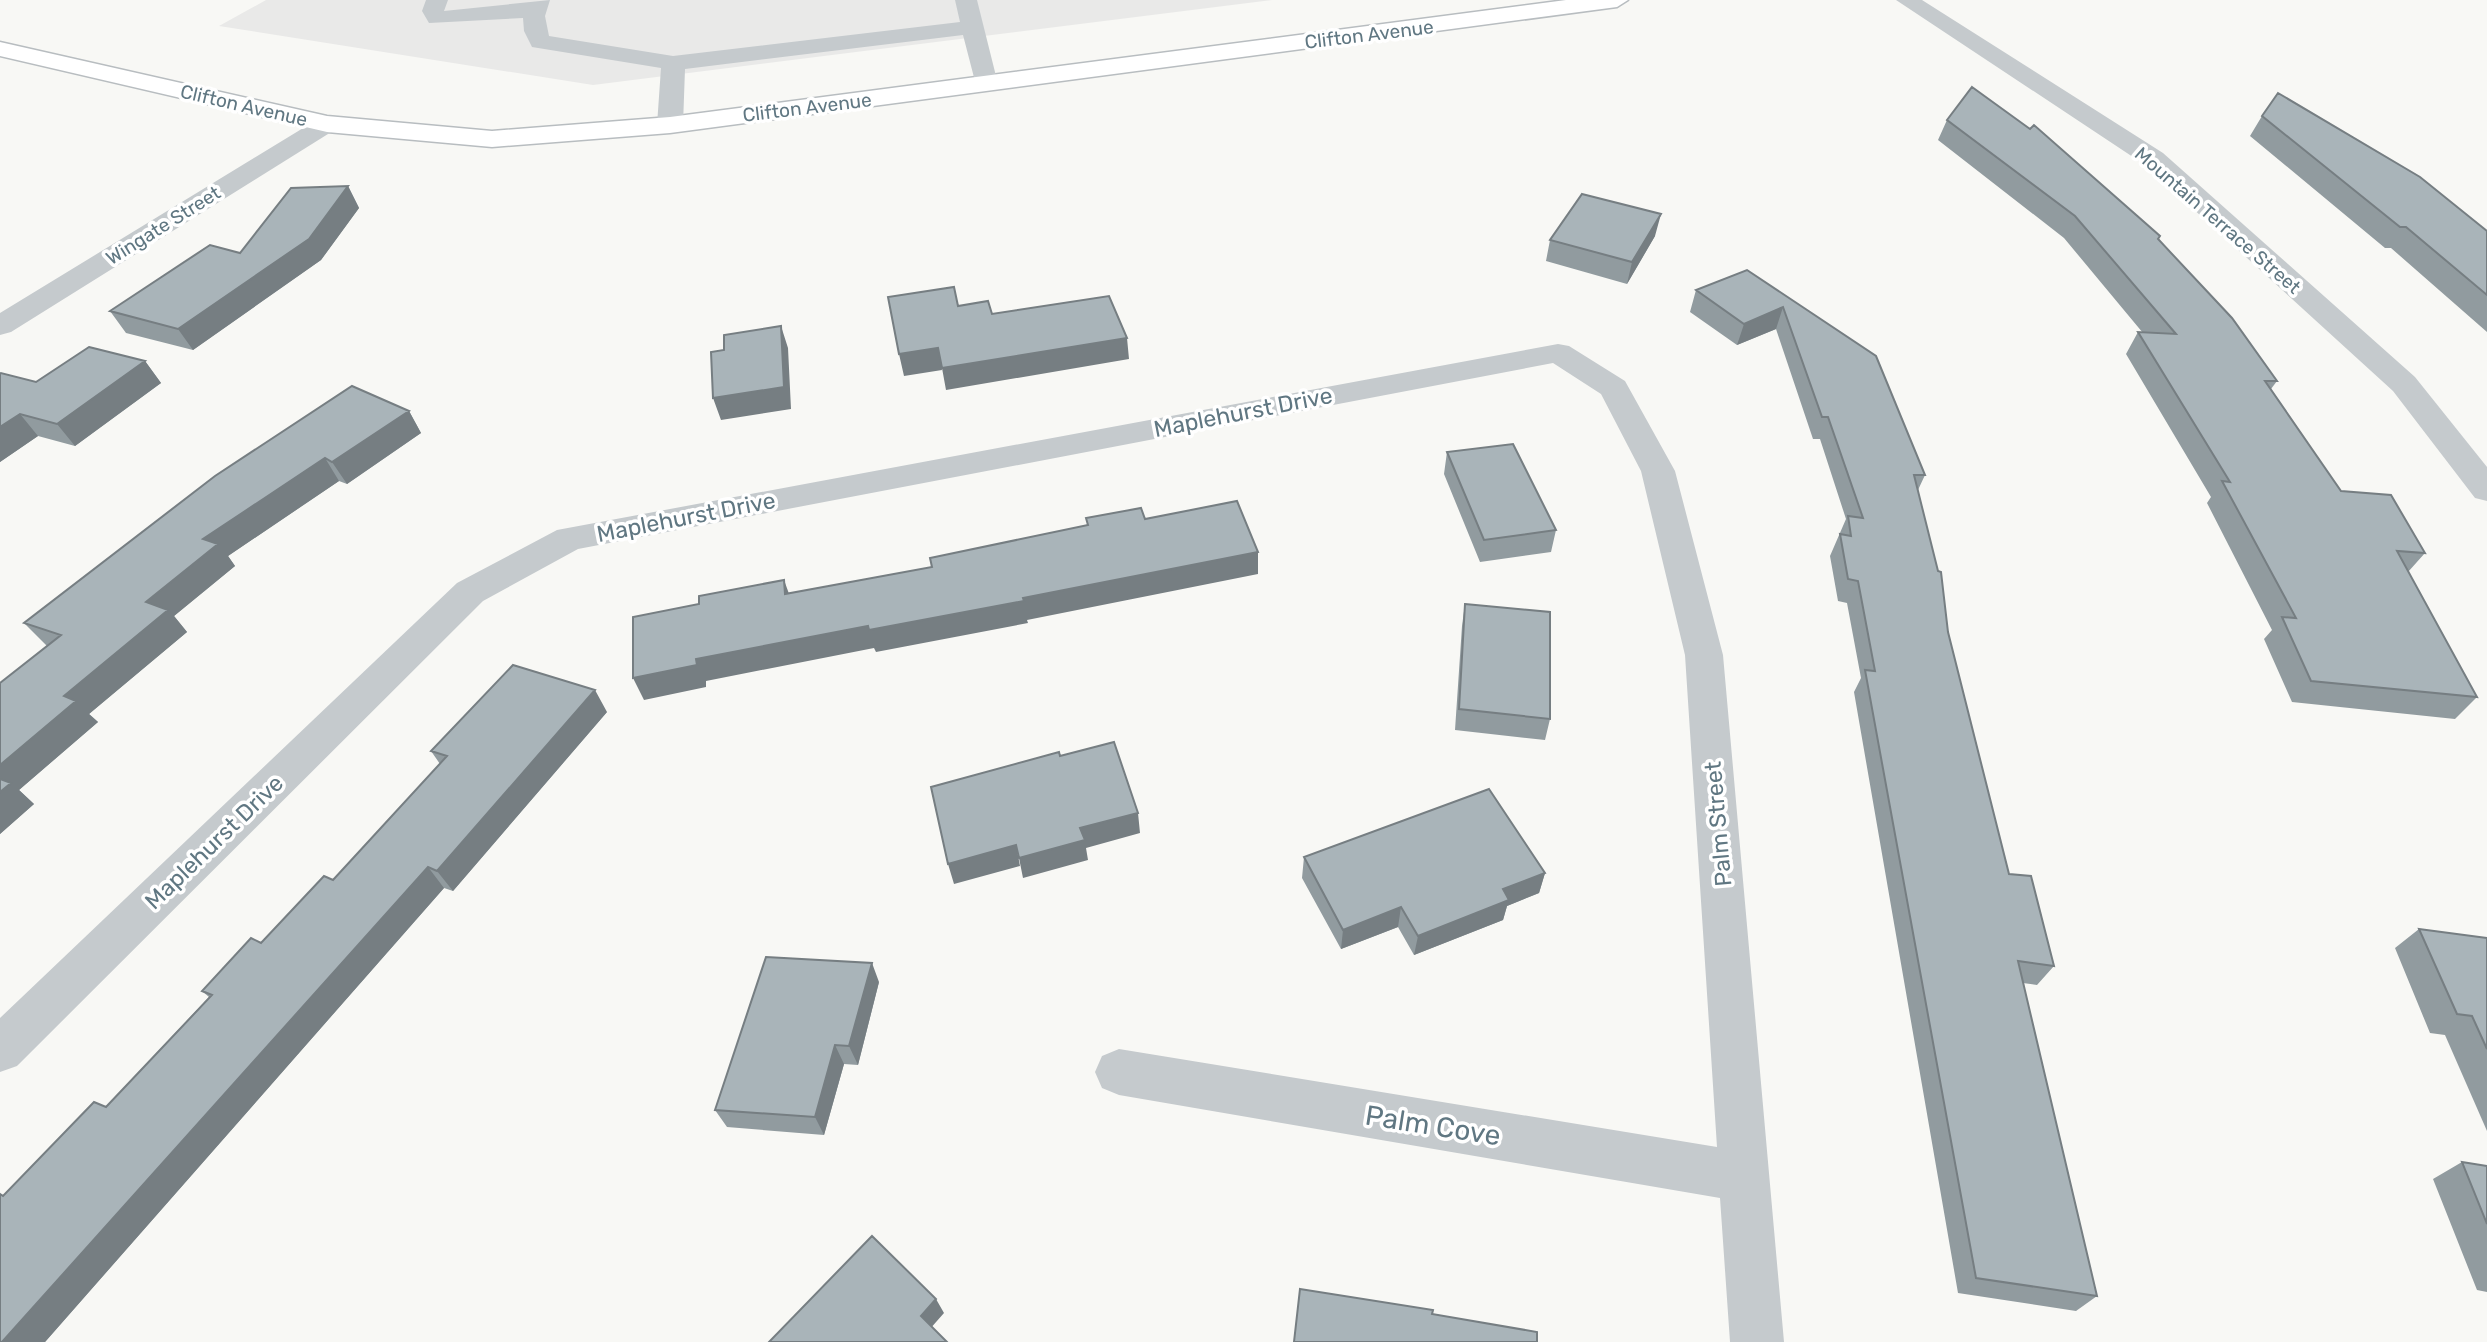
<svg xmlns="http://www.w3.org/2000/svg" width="2487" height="1342" font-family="Rubik,sans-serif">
<rect width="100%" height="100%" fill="#f8f8f5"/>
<path fill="#e9e9e8" d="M266 0H1272L593 85 219 26Z"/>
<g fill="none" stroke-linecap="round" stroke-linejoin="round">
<defs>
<path id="major" d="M1566 0H1628L1617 7 670 133 492 147 327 132 0 56V42L327 116 492 131 670 117Z"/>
</defs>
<use href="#major" stroke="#b8bdc0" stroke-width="3"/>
<path fill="#c5cacd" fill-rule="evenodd" d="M426 0H448L444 11 550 0 545 16 549 36 673 56 960 22 955 0H977L998 84 995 89H977L963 35 685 69 683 125 679 130H661L657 125 661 68 532 47 524 31 523 18 429 23 422 11Z
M1896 0H1922L2163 153 2415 377 2487 467V501L2475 498 2393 391 2145 165Z
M327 116 336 119 340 124 336 129 11 332 0 335V313L318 119Z
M1558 344 1569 346 1625 381 1675 471 1723 655 1784 1342H1730L1720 1198 1119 1095 1102 1088 1095 1072 1102 1056 1119 1049 1717 1147 1685 655 1641 471 1601 394 1553 363 578 549 483 601 17 1066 0 1072V1018L457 583 557 530Z"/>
<use href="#major" fill="#fff" fill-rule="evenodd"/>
</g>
<path fill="#919b9f" d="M2262 116 2487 231V332L2391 248H2385L2250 136Z
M1947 120 2159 239 2277 381 2271 389 2341 491 2425 553 2408 572 2477 697 2455 719 2292 702 2264 639 2272 630 2207 503 2211 497 2126 354 2138 332 2143 333 2064 238 1938 140Z
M348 186 359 208 321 260 193 350 126 333 110 311 240 253Z
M1655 236 1627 284 1546 261 1550 240Z
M1747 270 1876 356 1925 475 1918 490 1948 632 2009 874 2054 966 2037 985 2023 983 2097 1296 2076 1311 1958 1293 1854 692 1861 678 1847 603 1838 601 1830 556 1846 519 1820 439H1813L1776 329 1737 345 1690 312 1696 290Z
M145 361 161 383 75 446 38 436 0 462V374L36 382Z
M409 411 421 433 347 484 339 481 228 556 235 566 174 616 187 632 89 714 98 722 19 790 34 804 0 834V683L47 646 24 623Z
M1447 452 1556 530 1551 552 1480 562 1444 474Z
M1465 604 1550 719 1545 740 1455 730 1462 626Z
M607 712 453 891 444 888 45 1342H0L3 1196 106 1107 209 997 202 991 261 943 333 880 440 764 431 751Z
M1304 857 1545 873 1539 893 1507 906 1503 920 1414 955 1398 927 1341 949 1302 878Z
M2419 929 2487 938V1131L2445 1035 2430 1033 2395 948Z
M879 982 858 1065 844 1064 824 1135 727 1127 715 1110Z
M2462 1162 2487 1166V1292L2477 1290 2433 1179Z"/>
<path fill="#767e82" d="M348 186 359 208 321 260 193 350 178 329Z
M1661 214 1655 236 1627 284 1632 262Z
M1783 307 1776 329 1737 345 1744 324Z
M781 326 788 348 791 409 721 420 713 398Z
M1127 338 1129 359 946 390 942 368Z
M938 348 942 370 904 376 899 354Z
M145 361 161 383 75 446 57 424Z
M409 411 421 433 347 484 332 462Z
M20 414 38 436 0 462V427Z
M325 458 339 481 228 556 235 566 174 616 187 632 89 714 98 722 19 790 34 804 0 834V765L203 539Z
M1258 552V574L1027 620 1028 623 876 652 874 648 706 681V687L644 700 633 678 696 659 868 626 1023 598Z
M784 580 792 602 785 594Z
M595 690 607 712 453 891 437 871Z
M1138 813 1140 833 1086 848 1088 860 1023 878 1019 858 1080 828Z
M1016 845 1020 866 954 884 948 864Z
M428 867 444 888 45 1342H2Z
M1545 873 1539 893 1507 906 1503 920 1414 955 1418 936 1503 889Z
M1401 907 1398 927 1341 949 1343 930Z
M872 963 879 982 858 1065 849 1046Z
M835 1045 844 1064 824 1135 815 1117Z
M936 1299 944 1313 929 1330 921 1316Z"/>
<path fill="#a9b4b9" stroke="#767e82" stroke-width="2" d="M1972 87 2030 129 2034 125 2160 236 2158 239 2232 318 2277 381H2265L2341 491 2391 495 2425 553 2397 551 2477 697 2311 681 2282 617 2296 618 2222 481 2230 482 2138 332 2176 334 2075 216 1947 120Z
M2278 93 2420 177 2487 231V295L2406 227H2400L2262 116Z
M348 186 309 239 178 329 110 311 210 245 240 253 291 188Z
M1582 194 1661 214 1632 262 1550 240Z
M1747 270 1876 356 1925 475H1914L1938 571 1941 572 1948 632 2009 874 2031 876 2054 966 2018 961 2097 1296 1976 1278 1865 670 1875 671 1858 581 1848 579 1840 534 1851 536 1848 516 1863 518 1828 417H1822L1783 307 1744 324 1696 290Z
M954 287 958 306 988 301 992 314 1109 296 1127 338 942 368 938 348 899 354 888 297Z
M781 326 784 387 713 398 711 352 724 350V335Z
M89 347 145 361 57 424 20 414 0 427V374L1 373 36 382Z
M352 386 409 411 332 462 325 458 203 539 218 544 146 602 168 610 64 696 76 701 0 765V683L61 635 24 623 215 476Z
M1513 444 1556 530 1484 540 1447 452Z
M1237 501 1258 552 1023 598 1024 601 869 630 868 626 696 659 697 665 633 678V617L699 604V596L784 580 785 594 932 567 930 558 1088 525 1086 518 1141 508 1145 519Z
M1465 604 1550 612V719L1459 709Z
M513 665 595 690 437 871 428 867 2 1342H0V1194L3 1196 94 1102 106 1107 212 995 202 991 251 938 261 943 324 876 333 880 447 756 431 751Z
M1114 742 1138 813 1080 828 1085 840 1019 858 1016 845 948 864 931 787 1059 752 1060 756Z
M0 779 11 783 0 792Z
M1489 789 1545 873 1503 889 1509 900 1418 936 1401 907 1343 930 1304 857Z
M2419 929 2487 938V1049L2472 1016 2457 1014Z
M766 957 872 963 849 1046 835 1045 815 1117 715 1110Z
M2462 1162 2487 1166V1224Z
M872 1236 936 1299 921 1316 947 1342H769Z
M1300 1289 1433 1310 1432 1314 1537 1332V1342H1294Z"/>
<g text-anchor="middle" stroke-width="7" stroke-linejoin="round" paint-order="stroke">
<g font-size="19" fill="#607782" stroke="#fff">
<text transform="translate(1369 34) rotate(-7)" y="7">Clifton Avenue</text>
<text transform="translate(244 105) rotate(13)" y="7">Clifton Avenue</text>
<text transform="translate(807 107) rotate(-7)" y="7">Clifton Avenue</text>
<text transform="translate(2218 220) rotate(41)" y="7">Mountain Terrace Street</text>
<text transform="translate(163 225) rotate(-32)" y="7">Wingate Street</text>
</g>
<g font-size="23" fill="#607782" stroke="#fff">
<text transform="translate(1243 412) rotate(-11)" y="8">Maplehurst Drive</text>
<text transform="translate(686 517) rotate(-11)" y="8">Maplehurst Drive</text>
<text transform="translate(1718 824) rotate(-95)" y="8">Palm Street</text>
<text transform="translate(214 842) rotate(-44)" y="8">Maplehurst Drive</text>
</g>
<g font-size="28" fill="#607782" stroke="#fff">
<text transform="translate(1433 1125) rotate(9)" y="10">Palm Cove</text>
</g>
</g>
</svg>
